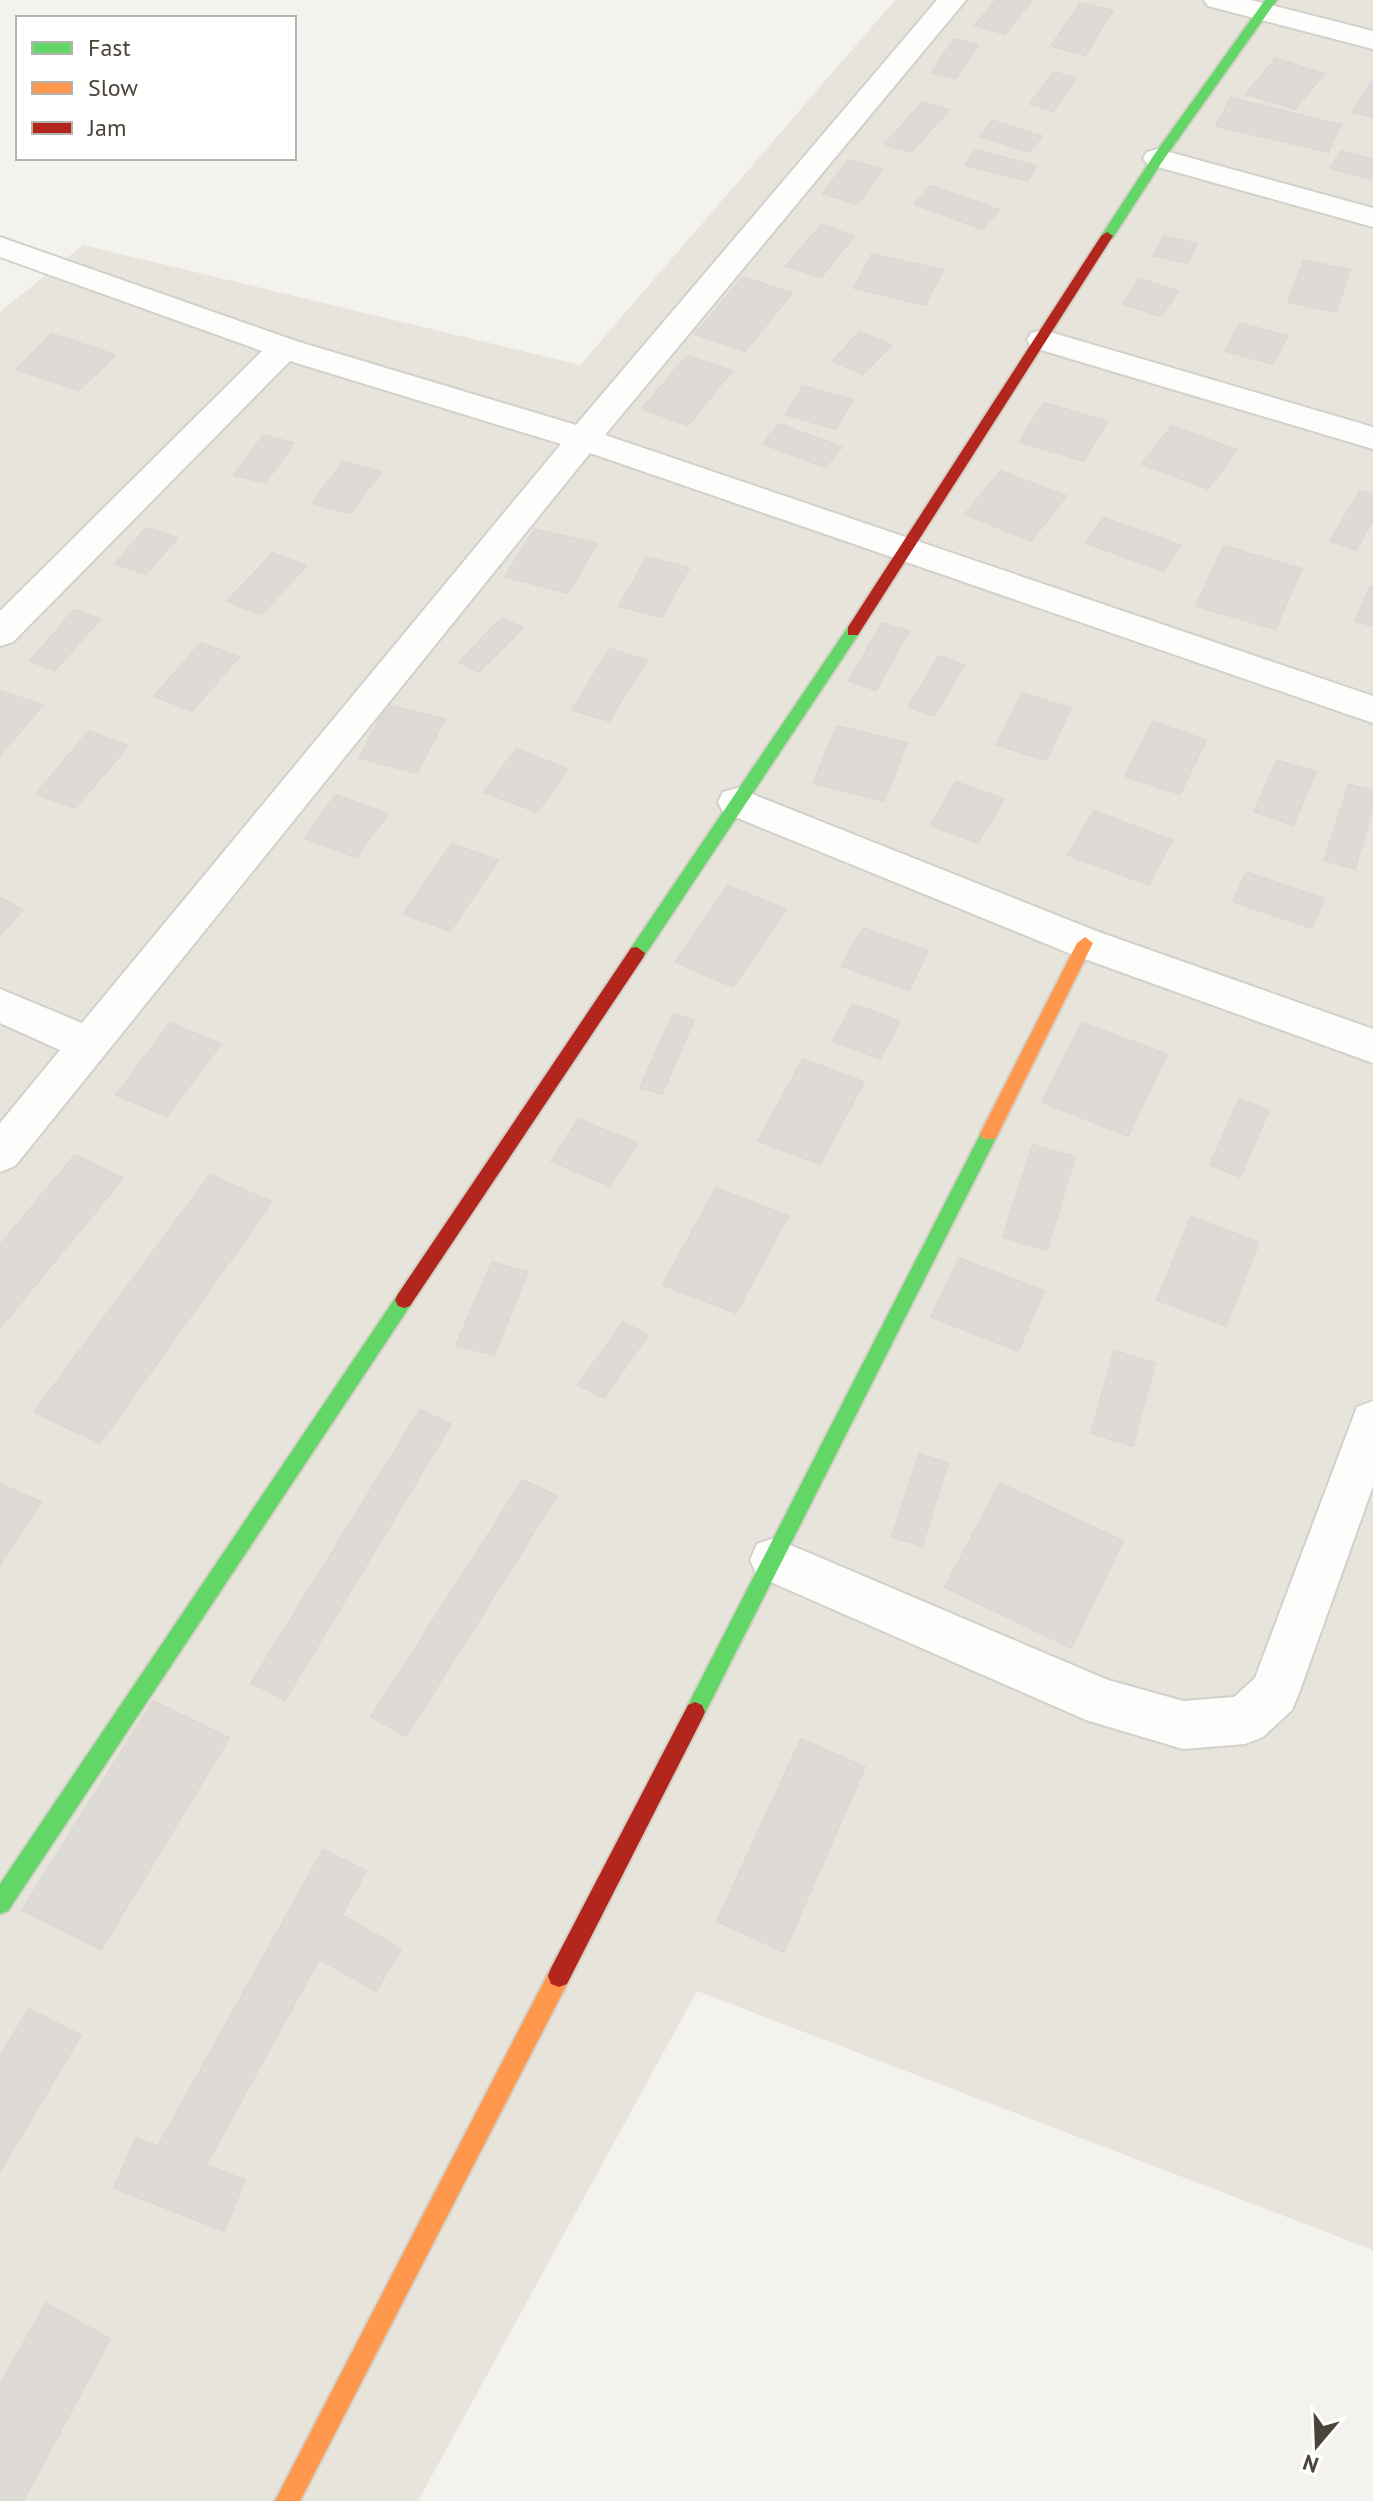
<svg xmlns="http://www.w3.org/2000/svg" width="1373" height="2501" font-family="'PT Sans',sans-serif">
<rect width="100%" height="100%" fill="#f4f2ee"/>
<path fill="#e7e4dc" d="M895 0H1373V2250L697 1991 418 2501H0V312L83 245 580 365Z"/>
<path fill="#dedbd6" stroke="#dcd9d4" stroke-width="2" d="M996 0H1027L1031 1 1005 34 975 25Z
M1080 3 1113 11 1085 55 1051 46Z
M954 39 978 45 956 78 932 72Z
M1276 58 1324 74 1295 109 1246 94Z
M1053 72 1076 78 1053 111 1030 104Z
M1373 80V117L1353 112Z
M1231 98 1341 125 1328 152 1216 126Z
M923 102 949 110 911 152 885 144Z
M993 121 1042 136 1029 152 980 136Z
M975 150 1037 166 1027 181 965 165Z
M1341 151 1373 160V180L1330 168Z
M848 160 882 169 858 204 823 194Z
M931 186 999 210 982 229 914 204Z
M821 225 854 236 821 277 786 266Z
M1164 236 1197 244 1188 263 1154 256Z
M872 254 943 270 925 305 854 288Z
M1304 260 1350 270 1336 312 1288 302Z
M743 277 792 293 745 351 695 334Z
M1140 279 1178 291 1161 316 1122 304Z
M1240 323 1288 336 1273 364 1225 351Z
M860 332 892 345 863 374 832 361Z
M52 334 115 355 79 390 16 369Z
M687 356 732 371 688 425 642 409Z
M803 386 853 400 836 429 786 415Z
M1044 403 1107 421 1084 461 1019 442Z
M779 424 842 447 825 467 763 444Z
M1172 426 1237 450 1208 489 1142 464Z
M264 435 294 443 265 483 234 475Z
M343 462 381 472 350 513 312 503Z
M1001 471 1066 496 1031 541 965 514Z
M1360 491 1373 495V520L1356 550 1330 541Z
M1104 518 1180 545 1163 571 1086 543Z
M146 528 177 538 146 574 115 564Z
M535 529 597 544 568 593 505 577Z
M1224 546 1302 569 1275 629 1196 606Z
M273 553 306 566 261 615 227 601Z
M647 557 689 568 662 617 619 606Z
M1370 587 1373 588V626L1355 621Z
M74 610 100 619 55 670 30 661Z
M502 618 523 628 479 672 459 662Z
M882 623 909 631 876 690 849 681Z
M201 643 239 657 192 711 154 696Z
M610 649 647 660 609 721 572 710Z
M939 656 964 665 934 716 908 707Z
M0 691 43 705 0 755Z
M1022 693 1071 708 1046 760 996 745Z
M387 705 445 719 417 773 359 758Z
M1153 722 1206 740 1180 794 1125 776Z
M837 726 907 743 884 801 813 783Z
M89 731 128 746 75 808 36 794Z
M516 749 568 769 537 812 484 792Z
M1277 760 1316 772 1293 825 1254 812Z
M956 782 1004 799 978 843 930 825Z
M1349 784 1373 791V807L1355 869 1324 860Z
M336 795 388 814 356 857 304 838Z
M1094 811 1172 840 1149 885 1068 855Z
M452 844 498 860 450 931 403 914Z
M1246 872 1324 898 1312 928 1233 902Z
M728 886 786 909 733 987 675 962Z
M0 898 23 910 0 934Z
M863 928 928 951 909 990 841 966Z
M853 1004 900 1021 880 1059 833 1041Z
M673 1014 694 1020 662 1094 640 1088Z
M170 1023 221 1044 167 1116 116 1095Z
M1082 1023 1167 1054 1128 1136 1042 1102Z
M803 1059 864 1082 820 1164 758 1141Z
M1239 1099 1269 1110 1240 1177 1210 1165Z
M578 1119 637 1143 610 1186 551 1161Z
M1033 1145 1075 1157 1047 1250 1003 1237Z
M75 1155 123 1178 0 1328V1245Z
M210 1175 272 1202 100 1443 34 1412Z
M716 1188 788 1216 736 1313 663 1285Z
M1191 1217 1259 1242 1226 1326 1157 1300Z
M959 1258 1044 1291 1018 1351 931 1317Z
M492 1262 528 1272 494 1355 456 1345Z
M623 1322 648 1335 604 1398 578 1385Z
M1114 1351 1155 1363 1133 1446 1091 1433Z
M420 1410 451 1424 285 1700 251 1683Z
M919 1454 948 1463 922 1546 892 1537Z
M523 1480 557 1496 406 1736 371 1717Z
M1000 1483 1123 1541 1071 1648 945 1587Z
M0 1484 41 1502 0 1565Z
M153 1701 229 1738 101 1950 22 1910Z
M801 1739 865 1767 784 1952 717 1921Z
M323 1850 366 1871 342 1915 401 1949 376 1991 319 1959 206 2165 245 2180 224 2231 114 2188 136 2138 158 2146Z
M29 2009 81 2035 0 2171V2056Z
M46 2303 110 2339 23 2501H0V2385Z"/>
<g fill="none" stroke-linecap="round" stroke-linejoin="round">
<defs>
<path id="street" d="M937 0H966L605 435 1373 696V723L590 453 15 1166 0 1172V1123L60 1050 0 1023V989L82 1023 561 444 290 361 13 642 0 646V611L262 351 0 257V237L296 341 576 425Z
M1204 0H1251L1373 31V49L1208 6Z
M1158 149 1373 208V227L1147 164 1143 158 1147 152Z
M1043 330 1373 427V449L1031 347 1027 340 1031 333Z
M737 788 1099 932 1373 1029V1063L1071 954 723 812 718 802 723 792Z
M1373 1401V1486L1299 1693 1292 1710 1263 1737 1245 1744 1183 1749 1086 1720 757 1576 750 1560 757 1544 774 1538 1108 1680 1183 1701 1234 1697 1255 1678 1357 1407Z"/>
<path id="fast" d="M1265 0H1277L1164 159 1112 239H1102L1101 236 1154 155Z
M853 626 860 631 858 635 643 958H631L629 953 631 948 848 627Z
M989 1127 995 1129 998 1134 702 1719 695 1722 688 1719 685 1712 688 1705 983 1129Z
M404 1292 410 1294 413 1300 410 1306 8 1911 0 1914V1884L398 1294Z"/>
<path id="slow" d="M1085 937 1093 943 998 1134 995 1139H983L980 1134 1077 943Z
M559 1965 567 1968 570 1976 567 1984 300 2501H275L551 1968Z"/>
<path id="jam" d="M1107 232 1113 236 858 635H848V627L1101 236Z
M637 947 645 953 643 958 410 1306 404 1308 398 1306 395 1300 398 1294 631 948Z
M695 1702 702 1705 705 1712 702 1719 567 1984 559 1987 551 1984 548 1976 551 1968 688 1705Z"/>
</defs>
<use href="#street" stroke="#d2d0cb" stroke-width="4"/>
<use href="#fast" stroke="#d3cfc5" stroke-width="4"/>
<use href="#slow" stroke="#d3cfc5" stroke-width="4"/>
<use href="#jam" stroke="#d3cfc5" stroke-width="4"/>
<use href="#street" fill="#fdfdfc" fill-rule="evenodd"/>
<use href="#fast" fill="#63d668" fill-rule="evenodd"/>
<use href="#slow" fill="#ff974d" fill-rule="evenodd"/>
<use href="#jam" fill="#b3261e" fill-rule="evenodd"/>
</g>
<rect x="16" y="16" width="280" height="144" fill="#ffffff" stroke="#b7b4b0" stroke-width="2"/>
<rect x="32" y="42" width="40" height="12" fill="#63d668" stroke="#b7b4b0" stroke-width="2"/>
<text x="88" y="56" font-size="24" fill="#4b4439">Fast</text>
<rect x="32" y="82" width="40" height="12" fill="#ff974d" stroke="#b7b4b0" stroke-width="2"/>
<text x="88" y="96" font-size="24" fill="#4b4439">Slow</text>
<rect x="32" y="122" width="40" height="12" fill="#b3261e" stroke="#b7b4b0" stroke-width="2"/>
<text x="88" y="136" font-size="24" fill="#4b4439">Jam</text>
<g transform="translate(1317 2445) rotate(199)" stroke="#ffffff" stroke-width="6" paint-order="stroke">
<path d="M0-6L14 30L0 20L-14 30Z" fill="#4b4439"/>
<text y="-12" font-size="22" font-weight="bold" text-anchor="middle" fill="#4b4439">N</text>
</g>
</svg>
